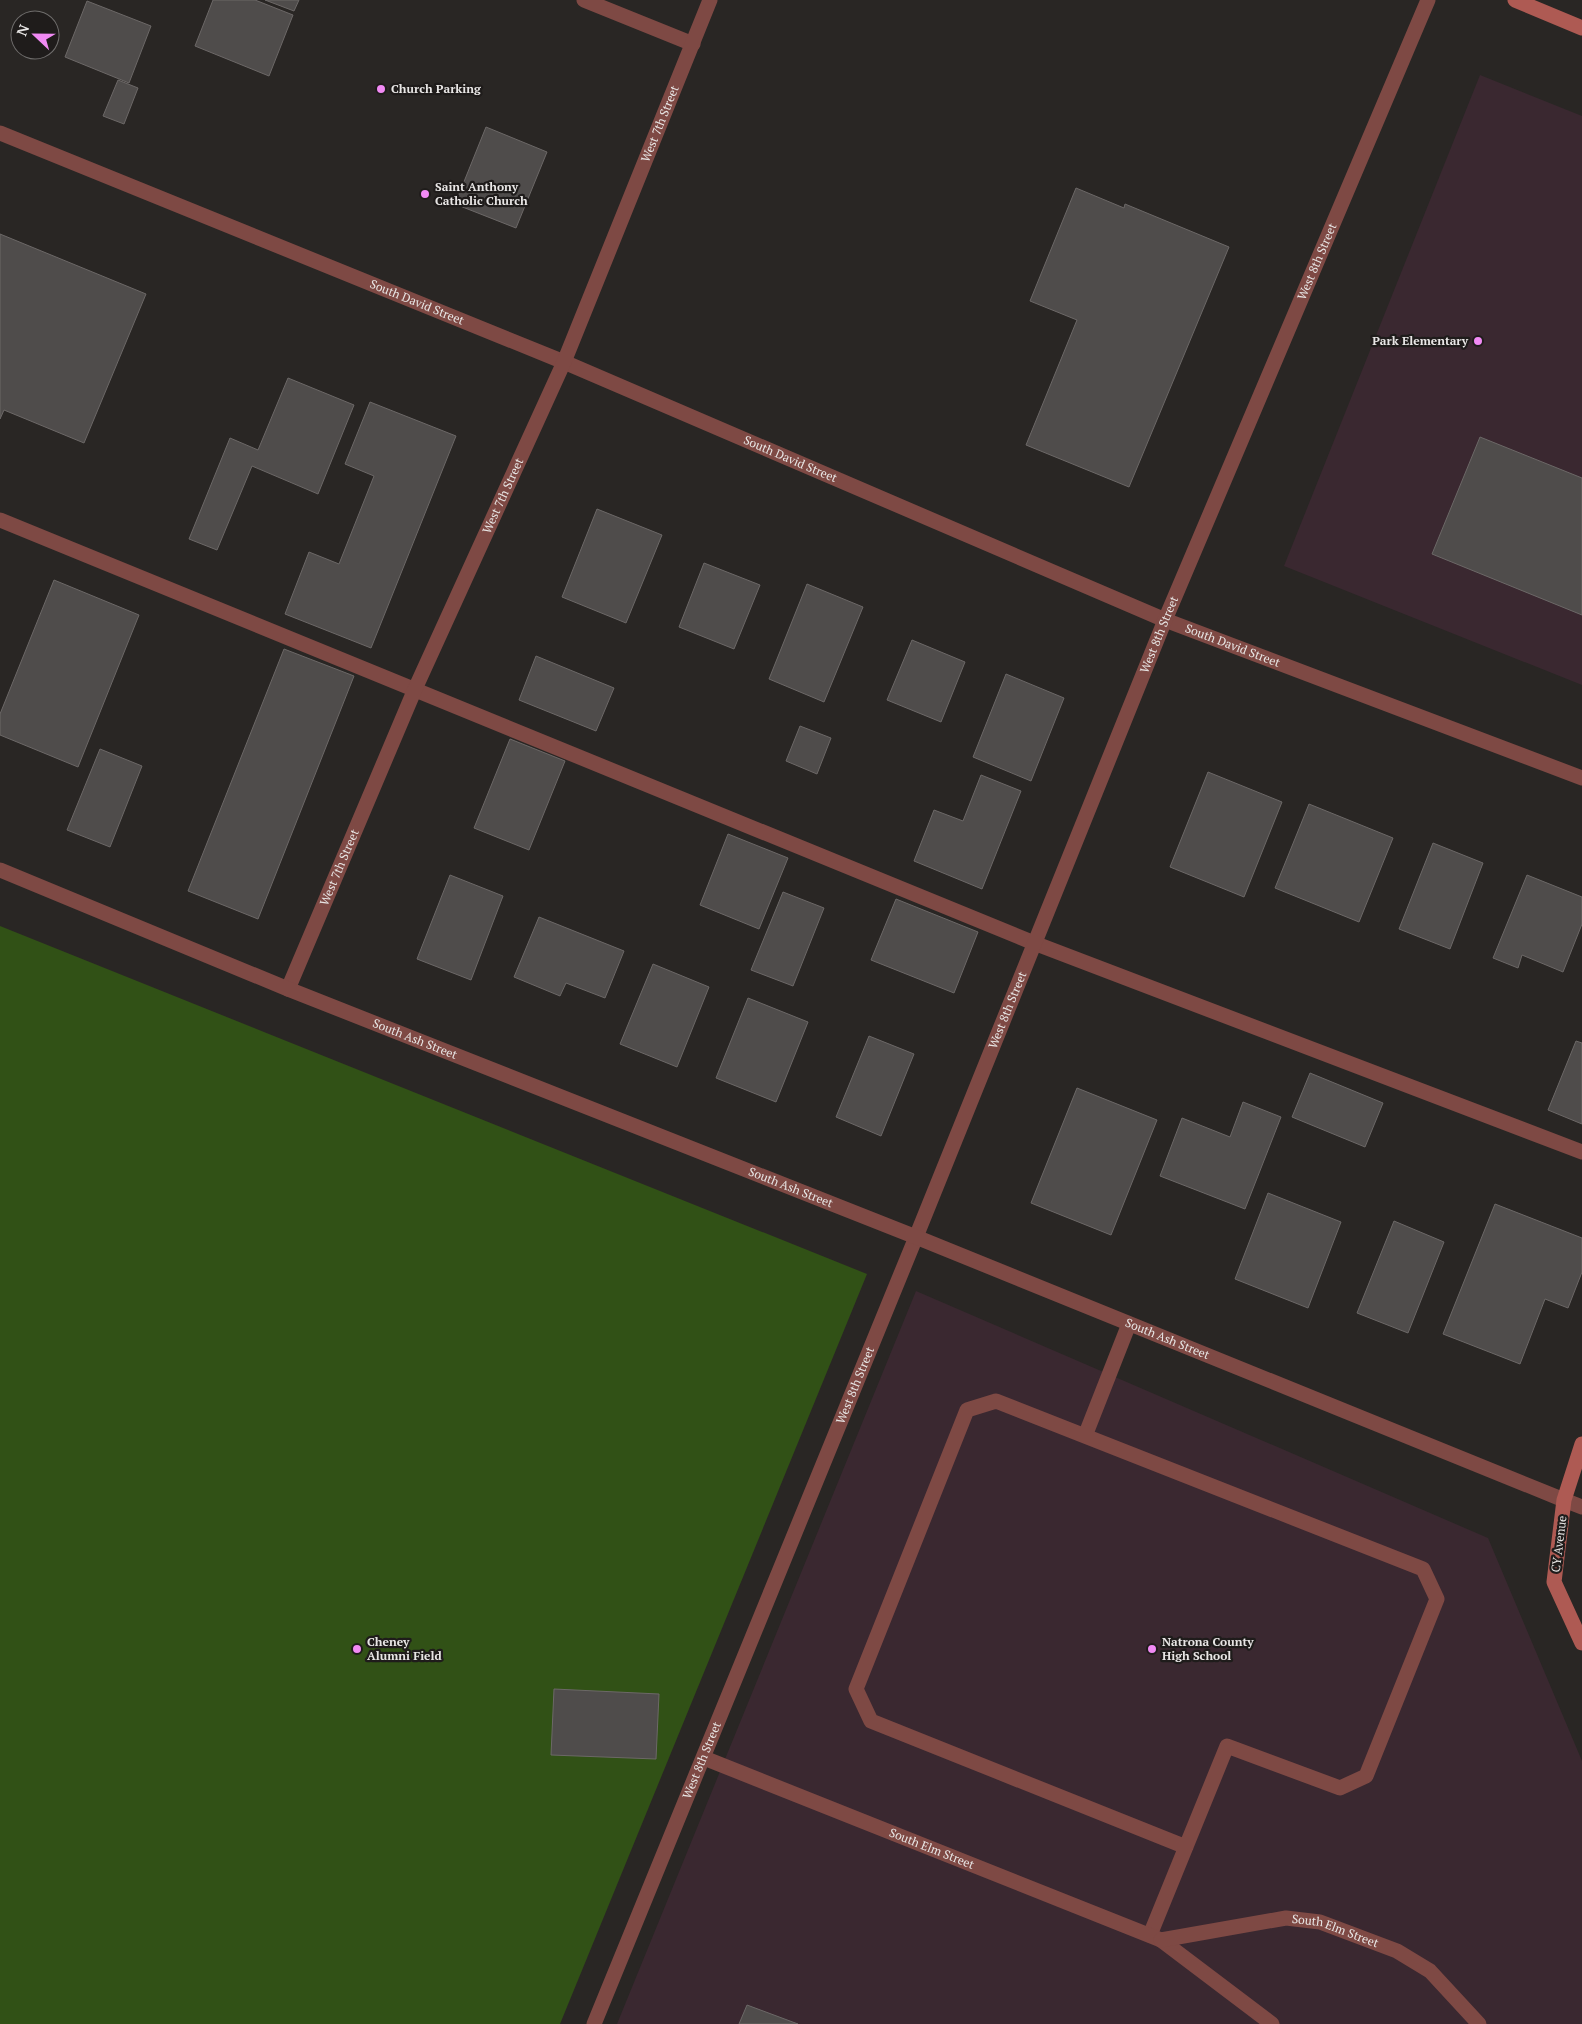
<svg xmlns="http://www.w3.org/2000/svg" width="1582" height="2024" font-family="'PT Serif',serif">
<rect width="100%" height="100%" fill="#292624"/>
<path fill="#3a2830" d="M1480 75 1582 116V685L1284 566Z
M916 1291 1488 1538 1582 1761V2024H617Z"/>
<path fill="#315116" d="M0 926 867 1274 560 2024H0Z"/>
<path fill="#4f4c4b" stroke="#6c6867" d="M213 0H255L293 15 269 76 195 46Z
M265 0H299L294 11Z
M87 1 151 26 129 83 65 57Z
M118 80 138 88 124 124 103 116Z
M486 127 547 152 516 228 455 204Z
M1076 188 1124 208 1125 204 1229 247 1129 487 1026 445 1077 320 1030 301Z
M0 234 146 294 84 443 4 410 0 419Z
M288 378 354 405 318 494 252 466 217 550 189 539 230 438 258 450Z
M370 402 456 436 371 648 285 614 309 552 339 564 374 476 345 464Z
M1480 437 1582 478V615L1432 554Z
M597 509 662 535 626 623 562 597Z
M704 563 760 585 734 649 679 627Z
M54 580 139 615 78 767 0 735V714Z
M807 584 863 607 824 702 769 679Z
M912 640 965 662 941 722 887 700Z
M284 649 354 676 258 919 188 891Z
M536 656 614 688 596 731 519 700Z
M1006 674 1064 698 1031 781 973 757Z
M800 726 831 738 817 774 786 761Z
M510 739 565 761 529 850 474 828Z
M100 749 142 766 110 847 67 830Z
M1208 772 1282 802 1244 897 1170 867Z
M981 775 1021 791 982 889 914 861 934 810 963 821Z
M1309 804 1393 838 1359 922 1275 888Z
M728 834 788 858 759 929 700 905Z
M1433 843 1483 863 1450 949 1399 929Z
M450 875 503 896 471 980 417 959Z
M1527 875 1582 897V924L1563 972 1522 955 1518 968 1493 958Z
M783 892 824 908 793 986 751 970Z
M896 899 978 932 954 993 871 960Z
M539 917 624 951 605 998 566 983 560 996 514 977Z
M653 964 709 987 677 1067 620 1044Z
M748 998 808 1022 776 1102 716 1078Z
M869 1036 914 1054 881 1136 836 1117Z
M1576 1041 1582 1043V1124L1548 1110Z
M1310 1073 1383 1103 1365 1147 1292 1117Z
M1077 1088 1157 1120 1111 1235 1031 1203Z
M1243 1102 1281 1117 1245 1209 1160 1176 1182 1118 1230 1137Z
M1268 1193 1341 1222 1308 1308 1235 1279Z
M1495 1204 1582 1238V1272L1568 1308 1545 1299 1520 1364 1443 1334Z
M1394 1221 1444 1242 1408 1333 1357 1313Z
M554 1689 659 1694 656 1759 551 1755Z
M747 2005 798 2024H739Z"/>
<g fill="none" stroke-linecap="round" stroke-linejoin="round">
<path stroke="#7e4944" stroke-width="15" d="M584 0 693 44
M0 520 1034 943 1582 1152
M1085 1436 1129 1324
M1150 1935 1227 1746 1340 1788 1366 1776 1437 1599 1423 1569 996 1401 967 1410 856 1689 871 1721 1186 1847"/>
<g stroke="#7e4944" stroke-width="15">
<path id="s1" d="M0 133 564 362 1165 620 1582 778"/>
<path id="s2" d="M288 989 415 689 564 362 710 0"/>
<path d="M1564 1500 1582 1507"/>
<path id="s3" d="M704 1758 1161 1940 1272 2024"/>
<path id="s4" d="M1161 1940 1286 1918 1320 1922 1397 1951 1430 1971 1479 2024"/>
<path id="s5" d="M594 2024 916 1237 1165 620 1428 0"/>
</g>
<path stroke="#7e4944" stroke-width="15" id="s6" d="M0 870 288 989 916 1237 1564 1500"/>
<path stroke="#ae5a53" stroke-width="15" d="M1515 0 1582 28
M1582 1444 1564 1500 1554 1582 1582 1643"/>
</g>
<g fill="#f18af4" stroke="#1f1c1b" stroke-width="2">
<circle cx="381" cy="89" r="5"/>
<circle cx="425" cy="194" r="5"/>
<circle cx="1478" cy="341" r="5"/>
<circle cx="357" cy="1649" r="5"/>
<circle cx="1152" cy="1649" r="5"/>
</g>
<g text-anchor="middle" stroke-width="4.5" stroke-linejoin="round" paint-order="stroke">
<g font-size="12" font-weight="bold" fill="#e8e6e5" stroke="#1f1c1b" text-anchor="start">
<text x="391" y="93">Church Parking</text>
<text x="435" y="191">Saint Anthony<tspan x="435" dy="14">Catholic Church</tspan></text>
<text x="1468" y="345" text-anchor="end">Park Elementary</text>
<text x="367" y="1646">Cheney<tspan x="367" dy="14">Alumni Field</tspan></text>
<text x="1162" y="1646">Natrona County<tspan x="1162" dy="14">High School</tspan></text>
</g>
<g font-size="12" fill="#e8e6e5" stroke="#1f1c1b">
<text dy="4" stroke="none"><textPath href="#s2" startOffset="942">West 7th Street</textPath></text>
<text dy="4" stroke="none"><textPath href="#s5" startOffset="1905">West 8th Street</textPath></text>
<text dy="4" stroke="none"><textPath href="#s1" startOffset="450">South David Street</textPath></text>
<text dy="4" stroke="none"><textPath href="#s1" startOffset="855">South David Street</textPath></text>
<text dy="4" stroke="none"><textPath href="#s2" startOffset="538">West 7th Street</textPath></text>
<text dy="4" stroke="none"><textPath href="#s5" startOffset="1500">West 8th Street</textPath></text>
<text dy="4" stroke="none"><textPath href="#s1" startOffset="1335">South David Street</textPath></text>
<text dy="4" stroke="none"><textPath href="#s2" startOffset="132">West 7th Street</textPath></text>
<text dy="4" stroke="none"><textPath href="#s5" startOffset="1095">West 8th Street</textPath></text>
<text dy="4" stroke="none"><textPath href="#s6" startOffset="448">South Ash Street</textPath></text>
<text dy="4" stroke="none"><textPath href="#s6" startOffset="852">South Ash Street</textPath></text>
<text dy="4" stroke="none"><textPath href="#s6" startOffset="1258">South Ash Street</textPath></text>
<text dy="4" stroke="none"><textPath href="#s5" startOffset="690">West 8th Street</textPath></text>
<text transform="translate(1559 1544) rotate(-83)" y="4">CY Avenue</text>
<text dy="4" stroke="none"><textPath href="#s5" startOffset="285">West 8th Street</textPath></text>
<text dy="4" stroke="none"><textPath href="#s3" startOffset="245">South Elm Street</textPath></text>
<text dy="4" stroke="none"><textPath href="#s4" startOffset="178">South Elm Street</textPath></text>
</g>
</g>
<g transform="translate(35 35) rotate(292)"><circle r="24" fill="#1f1c1b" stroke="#6f6d6c"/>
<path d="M0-4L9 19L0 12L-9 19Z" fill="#f18af4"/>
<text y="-8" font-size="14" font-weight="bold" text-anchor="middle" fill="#e8e6e5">N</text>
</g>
</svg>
